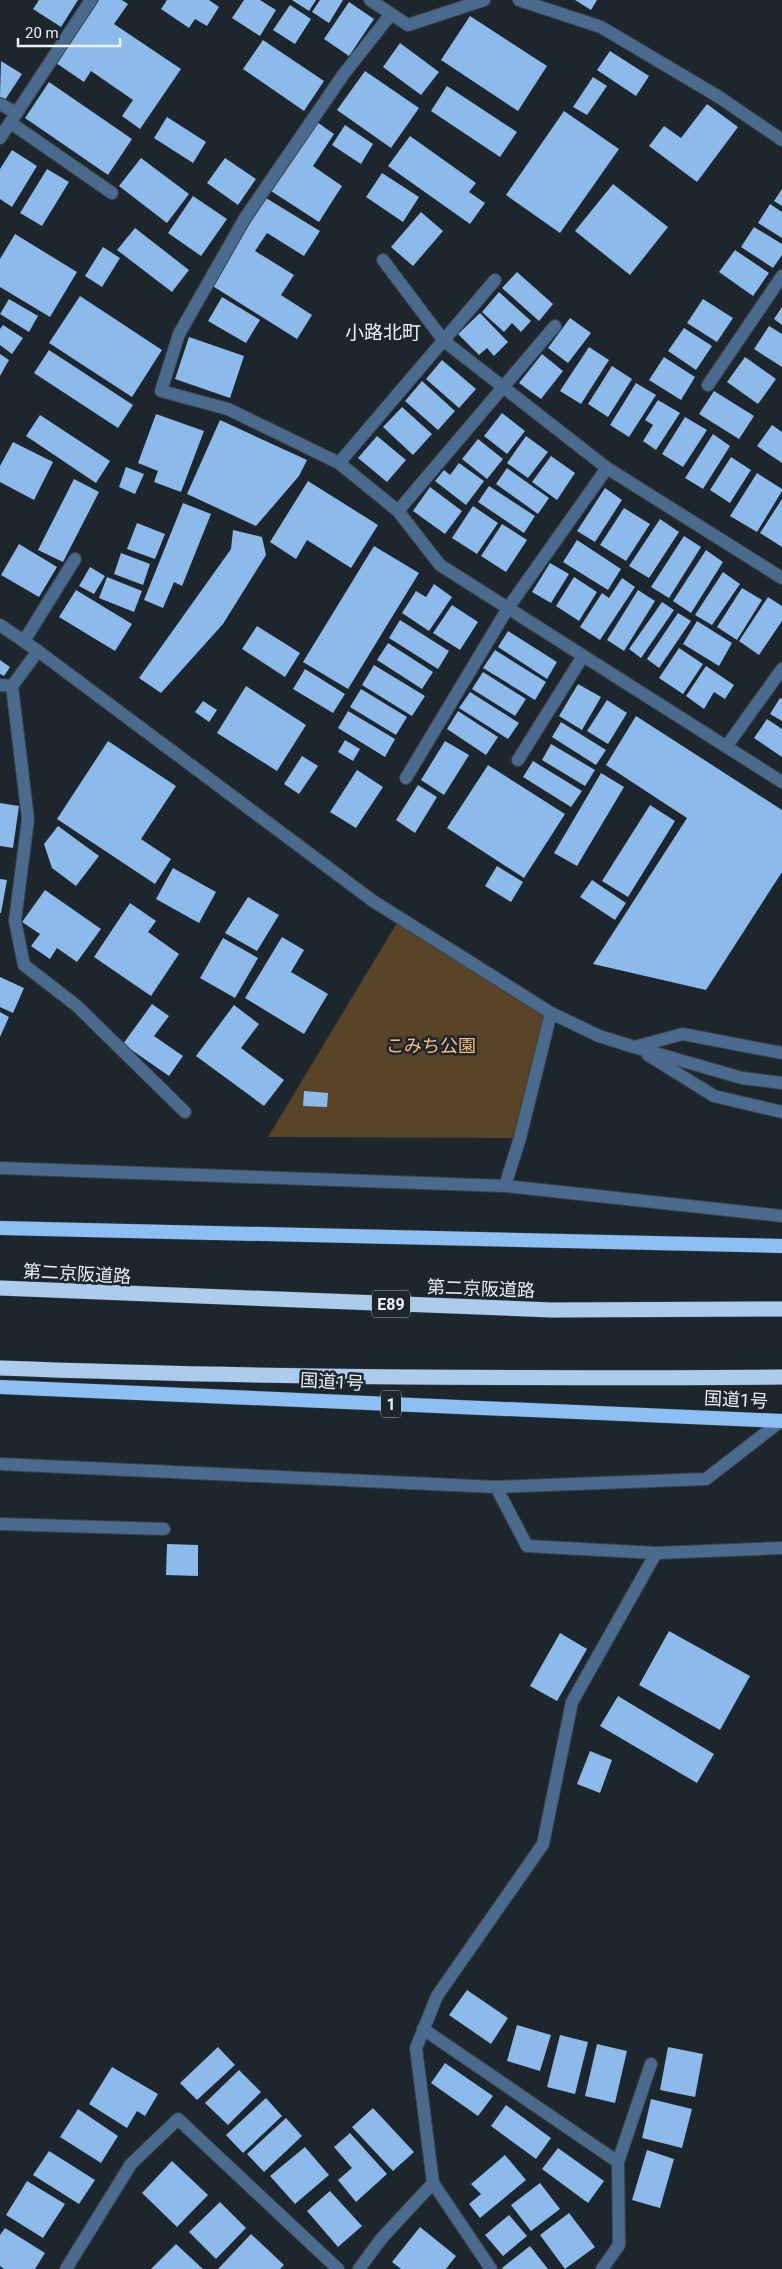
<svg xmlns="http://www.w3.org/2000/svg" width="782" height="2269" font-family="Roboto,'Noto Sans JP',sans-serif">
<rect width="100%" height="100%" fill="#1d252d"/>
<path fill="#5a4427" d="M400 918 551 1013 520 1138 268 1137Z"/>
<path fill="#8bbaeb" d="M39 0H78L61 27 33 9Z
M99 0H122L128 4 114 24 181 69 140 129 122 116 133 100 91 71 84 82 56 63Z
M167 0H209L219 7 207 26 195 19 189 28 161 9Z
M244 0H260L276 10 260 36 232 18Z
M292 0H316L309 11Z
M320 0H343L329 23 312 12Z
M575 0H597L591 10Z
M349 2 374 19 349 56 324 39Z
M290 5 311 19 295 44 273 30Z
M470 16 547 66 518 111 441 60Z
M263 40 324 81 304 111 243 69Z
M400 43 439 72 421 95 383 67Z
M610 51 649 76 636 96 597 70Z
M1 61 22 74 5 100 0 97Z
M365 71 419 108 391 148 337 110Z
M593 77 607 86 587 115 573 107Z
M49 82 132 139 108 175 25 118Z
M447 86 517 132 500 157 431 111Z
M707 104 738 127 697 182 649 146 664 126 681 138Z
M564 111 619 149 560 233 506 195Z
M167 117 206 142 193 163 154 138Z
M317 122 334 134 313 166 342 186 319 222 271 191Z
M345 125 373 144 361 164 332 145Z
M410 136 476 183 469 192 485 203 470 224 388 166Z
M12 150 37 166 12 207 0 199V169Z
M141 158 189 194 167 223 119 186Z
M225 158 256 179 238 205 207 183Z
M47 169 69 182 42 226 20 213Z
M382 173 419 197 403 222 366 197Z
M613 184 668 227 630 275 575 231Z
M782 189V206L774 201Z
M193 196 227 219 201 256 168 233Z
M266 198 320 231 304 256 267 233 255 251 294 275 281 295 312 315 297 339 211 285Z
M770 204 782 212V238L758 223Z
M421 212 443 231 413 266 391 247Z
M754 227 782 244V255L773 268 741 247Z
M135 228 189 270 172 292 117 250Z
M15 234 77 272 50 317 0 287V259Z
M103 247 120 258 102 287 85 276Z
M735 250 769 273 753 296 719 272Z
M517 272 553 304 539 321 502 288Z
M499 292 531 321 521 332 512 323 504 332 482 312Z
M80 296 162 350 132 397 49 343Z
M222 297 260 320 246 343 208 321Z
M9 299 38 316 29 332 0 314Z
M703 299 733 318 717 342 687 323Z
M782 307V325L774 319Z
M480 313 508 342 494 356 487 348 479 355 458 334Z
M570 318 591 333 568 363 548 348Z
M3 325 23 338 12 354 0 345V329Z
M769 326 782 334V367L754 349Z
M684 328 712 346 696 370 668 351Z
M189 337 244 356 230 398 175 379Z
M589 347 609 360 581 404 560 391Z
M49 350 133 405 118 428 34 373Z
M0 354 9 360 0 376Z
M542 354 563 371 541 399 519 383Z
M664 357 695 377 681 400 649 380Z
M745 357 776 379 758 404 727 382Z
M442 360 476 389 459 408 426 379Z
M612 366 632 379 608 417 588 404Z
M422 381 455 411 438 430 405 401Z
M636 383 656 395 629 437 610 425Z
M714 391 754 416 739 439 699 414Z
M658 400 680 413 656 450 643 441 653 425 645 420Z
M402 407 432 434 413 455 383 427Z
M502 413 525 431 507 454 484 436Z
M156 414 204 431 181 492 154 482 158 471 138 463Z
M40 415 110 461 96 483 26 436Z
M685 417 707 430 683 467 662 454Z
M220 420 307 460 299 476 256 526 187 494Z
M772 425 782 432V463L757 446Z
M713 434 730 446 703 489 685 478Z
M377 436 406 460 387 482 358 458Z
M526 436 548 452 528 478 507 463Z
M478 439 503 459 487 479 462 459Z
M13 442 53 462 34 500 0 482V466Z
M551 456 575 473 557 500 532 482Z
M731 457 751 470 730 503 710 490Z
M459 463 484 481 466 505 435 481 444 470 450 475Z
M126 467 144 474 135 494 119 487Z
M507 468 549 498 538 514 496 484Z
M757 473 782 489V491L757 532 730 516Z
M74 479 99 492 63 562 38 550Z
M308 481 378 525 351 568 307 540 296 559 270 542Z
M489 486 535 516 524 533 478 502Z
M430 487 462 511 445 534 413 511Z
M605 488 622 500 595 542 577 531Z
M782 499V547L760 533Z
M183 503 211 514 182 586 174 582 163 608 144 600Z
M473 506 498 523 477 554 452 538Z
M624 508 650 524 626 561 600 545Z
M660 519 679 532 649 578 629 566Z
M137 523 165 534 155 559 127 549Z
M502 524 527 540 506 572 481 556Z
M233 530 262 537 266 555 223 624 161 693 139 678 231 549Z
M684 536 701 547 669 598 651 587Z
M577 540 621 569 608 590 563 562Z
M19 544 57 567 39 597 1 575Z
M374 546 419 573 348 689 303 662Z
M706 550 723 562 691 613 673 601Z
M121 553 150 564 143 585 114 574Z
M550 563 569 574 551 603 532 592Z
M90 567 105 576 94 594 79 586Z
M723 572 740 584 712 625 695 615Z
M107 577 142 591 134 612 99 598Z
M574 577 597 592 579 621 556 606Z
M622 578 635 587 600 640 580 627 602 593 609 598Z
M434 584 452 597 429 631 402 613 416 591 426 597Z
M742 588 762 600 737 640 717 627Z
M76 590 132 624 115 651 59 617Z
M638 590 655 601 624 651 607 640Z
M768 597 782 606V621L759 655 739 641Z
M662 602 674 610 641 658 629 649Z
M452 605 478 622 460 650 433 633Z
M678 613 691 621 659 668 647 659Z
M400 620 449 651 438 669 389 638Z
M697 621 732 643 719 666 683 644Z
M257 626 300 653 285 677 242 649Z
M508 631 557 662 547 679 498 647Z
M388 643 433 672 422 689 377 660Z
M679 648 703 664 683 694 659 678Z
M495 650 546 682 535 700 483 668Z
M0 660 10 667 4 676 0 674Z
M374 665 425 696 412 716 362 685Z
M706 666 734 685 725 699 714 692 704 709 686 696Z
M305 669 345 694 333 713 293 689Z
M483 672 526 699 515 716 472 689Z
M578 684 601 697 582 730 559 716Z
M246 686 306 725 277 771 217 733Z
M361 689 407 717 396 735 350 707Z
M470 692 519 723 508 739 459 708Z
M780 698 782 699V721L770 714Z
M607 700 627 713 608 744 587 731Z
M203 701 217 710 209 722 195 712Z
M348 711 395 739 385 757 338 728Z
M458 711 498 737 486 755 447 729Z
M636 716 782 810V872L706 990 593 964 687 818 606 765Z
M767 719 782 729V757L754 738Z
M561 722 606 750 596 765 552 737Z
M345 740 360 749 353 761 338 752Z
M108 741 176 786 141 839 171 859 155 884 57 819Z
M445 741 469 755 444 795 421 780Z
M551 744 595 770 585 786 542 760Z
M302 756 318 766 299 794 284 784Z
M533 761 582 791 571 807 523 777Z
M488 765 565 814 524 878 447 828Z
M357 770 383 787 356 828 330 812Z
M601 773 624 787 577 866 554 853Z
M418 785 437 797 415 833 396 820Z
M0 803 19 806 13 848 0 846Z
M650 805 675 821 628 897 602 881Z
M58 826 99 856 76 886 52 868 44 844Z
M497 866 523 882 511 902 485 886Z
M173 868 216 892 199 923 156 899Z
M0 879 7 880 1 913H0Z
M592 880 626 903 615 920 580 897Z
M45 890 101 929 77 962 57 948 50 959 31 946 40 934 22 922Z
M248 897 279 915 257 951 225 933Z
M130 903 156 921 148 932 179 954 151 996 94 957Z
M282 937 304 950 291 972 328 994 304 1034 245 998Z
M223 938 258 958 235 998 200 978Z
M0 977 24 988 13 1013 0 1007Z
M152 1004 169 1016 154 1036 183 1056 169 1076 123 1044Z
M234 1005 259 1024 241 1048 284 1080 264 1106 196 1056Z
M0 1012 9 1017 0 1037Z
M304 1091 328 1093 327 1107 303 1106Z
M167 1544 198 1545V1576L166 1575Z
M669 1631 750 1676 720 1730 639 1685Z
M560 1633 587 1649 557 1701 530 1686Z
M618 1696 714 1754 697 1783 600 1726Z
M590 1751 612 1760 600 1793 577 1784Z
M467 1990 508 2018 491 2044 449 2015Z
M517 2025 551 2035 540 2071 507 2061Z
M560 2035 588 2042 575 2094 547 2087Z
M597 2044 627 2051 615 2103 585 2096Z
M218 2047 235 2065 197 2100 180 2083Z
M668 2047 703 2054 695 2097 660 2090Z
M445 2063 493 2096 478 2116 431 2083Z
M112 2067 158 2094 145 2116 137 2111 127 2128 89 2104Z
M239 2070 261 2092 228 2125 205 2103Z
M266 2098 282 2116 243 2153 226 2135Z
M651 2099 692 2109 682 2148 642 2138Z
M506 2105 551 2138 536 2159 491 2126Z
M373 2108 414 2152 393 2171 352 2127Z
M78 2109 118 2136 101 2163 60 2137Z
M286 2118 302 2136 264 2172 247 2154Z
M350 2133 387 2174 356 2202 338 2180 352 2168 334 2147Z
M305 2147 329 2175 295 2204 270 2176Z
M558 2148 604 2181 588 2203 542 2169Z
M647 2150 674 2159 660 2208 632 2200Z
M49 2151 95 2180 79 2204 33 2175Z
M505 2155 526 2180 480 2218 469 2204 481 2194 471 2184Z
M172 2161 208 2195 177 2227 142 2193Z
M27 2181 65 2204 43 2238 6 2215Z
M540 2183 560 2209 531 2231 511 2205Z
M330 2191 362 2226 338 2247 307 2211Z
M220 2202 246 2228 216 2259 189 2232Z
M569 2213 595 2247 565 2269 540 2235Z
M509 2215 527 2236 503 2256 485 2235Z
M420 2227 456 2256 446 2269H401L392 2262Z
M5 2228 45 2253 35 2269H4L0 2266V2235Z
M251 2234 284 2265 280 2269H218Z
M176 2244 203 2269H151Z
M530 2246 548 2269H503L502 2268Z"/>
<g fill="none" stroke-linecap="round" stroke-linejoin="round">
<defs>
<path id="service" d="M0 104 17 113
M11 123 112 193
M708 385 782 276
M339 463 228 409 161 391 179 334 245 218 343 75 391 14
M24 641 75 559
M518 760 583 656"/>
<path id="minor" d="M370 0 408 25 484 0
M519 0 601 27 719 97 782 140
M0 138 91 0
M383 260 444 341 607 468 782 578
M495 280 339 463 398 511 440 565 782 782
M398 511 555 326
M0 685 12 686 38 651
M12 686 28 819 15 921 24 965 77 1006 185 1112
M726 747 782 669
M406 778 508 608 607 468
M0 1168 505 1186 782 1216
M505 1186 520 1138 551 1013
M0 1464 496 1487 706 1479 781 1421
M496 1487 527 1546 656 1553 782 1548
M0 1524 164 1529
M423 2029 618 2162
M66 2269 131 2164 178 2119 338 2269
M359 2269 381 2239 433 2183
M491 2269 433 2183 416 2048 437 1996 543 1844 572 1702 656 1553
M602 2269 619 2245 618 2162 651 2064"/>
<path id="tertiary" d="M0 625 38 651 373 901 551 1013 599 1036 634 1047 742 1078 782 1083
M634 1047 683 1034 782 1053
M648 1055 714 1096 782 1112"/>
<path id="trunk" d="M0 1228 782 1246
M0 1387 782 1421"/>
<path id="motorway" d="M0 1288 552 1310 782 1309
M0 1368C261 1378 521 1379 782 1377"/>
</defs>
<use href="#service" stroke="#3a4249" stroke-width="14"/>
<use href="#minor" stroke="#3a4249" stroke-width="14"/>
<use href="#tertiary" stroke="#3a4249" stroke-width="14"/>
<use href="#trunk" stroke="#3a4249" stroke-width="15"/>
<use href="#motorway" stroke="#3a4249" stroke-width="16"/>
<use href="#service" stroke="#4a6b8d" stroke-width="12"/>
<use href="#minor" stroke="#4a6b8d" stroke-width="12"/>
<use href="#tertiary" stroke="#4a6b8d" stroke-width="12"/>
<use href="#trunk" stroke="#8cbff3" stroke-width="14"/>
<use href="#motorway" stroke="#acccee" stroke-width="15"/>
</g>
<g text-anchor="middle" stroke-width="5" stroke-linejoin="round" paint-order="stroke">
<g fill="#1d252d" stroke="#aeb4ba" stroke-width="1">
<rect x="372" y="1290.5" width="38" height="27" rx="4"/>
<rect x="381" y="1390.5" width="20" height="27" rx="4"/>
</g>
<g font-size="16" font-weight="bold" fill="#ecf1f7">
<text x="391" y="1310">E89</text>
<text x="391" y="1410">1</text>
</g>
<g font-size="18" fill="#fdc175" stroke="#1d252d">
<text x="431" y="1052">こみち公園</text>
</g>
<g font-size="18" fill="#ecf1f7" stroke="#1d252d">
<text transform="translate(77 1274) rotate(3)" y="6">第二京阪道路</text>
<text transform="translate(481 1289) rotate(2)" y="6">第二京阪道路</text>
<text transform="translate(332 1382) rotate(3)" y="6">国道1号</text>
<text transform="translate(736 1400) rotate(3)" y="6">国道1号</text>
</g>
<g font-size="19" fill="#ecf1f7" stroke="#1d252d">
<text x="383" y="339">小路北町</text>
</g>
</g>
<path d="M18 38v8h102v-8" fill="none" stroke="#ecf1f7" stroke-width="2.5"/>
<text x="25" y="38" font-size="15" fill="#ecf1f7" stroke="#1d252d" stroke-width="4" paint-order="stroke">20 m</text>
</svg>
